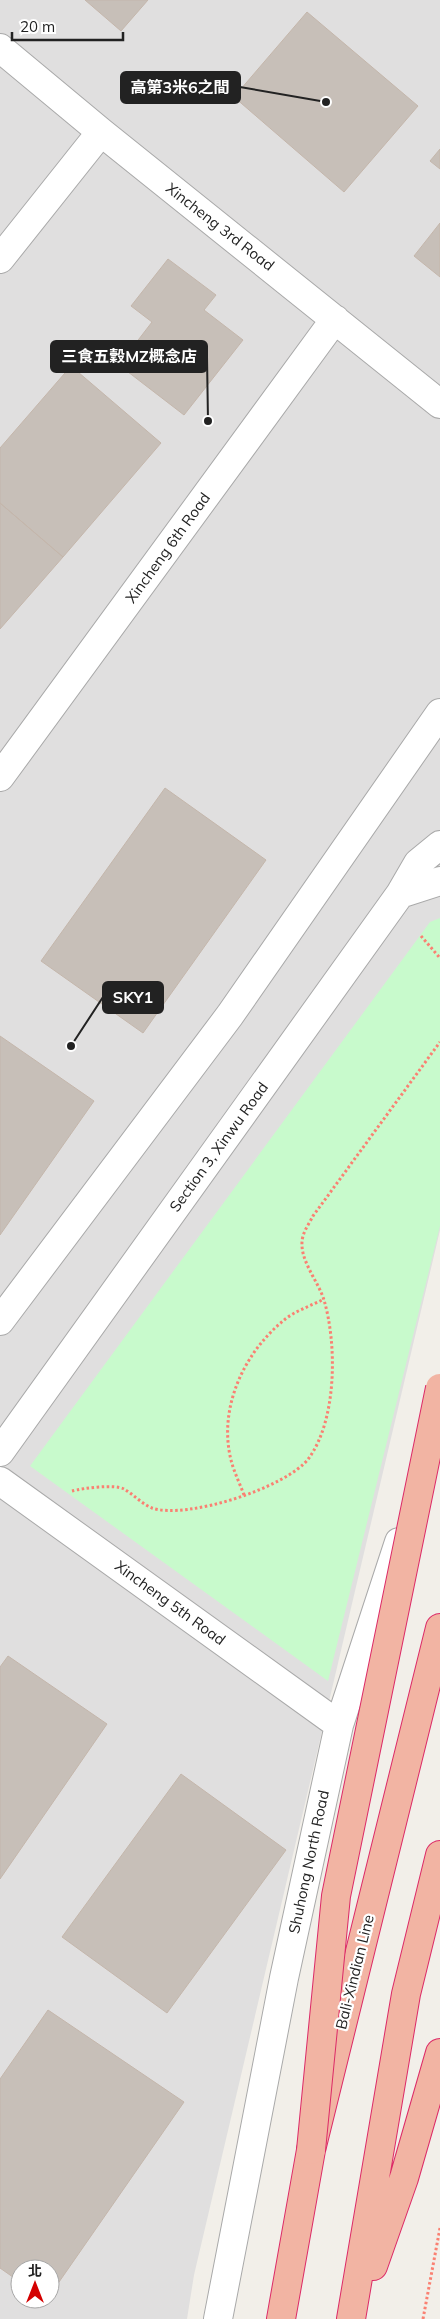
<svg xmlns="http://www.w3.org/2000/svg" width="440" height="2319" font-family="Mulish,'Noto Sans TC',sans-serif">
<rect width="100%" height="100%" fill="#f2efe9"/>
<path fill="#e0dfdf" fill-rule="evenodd" d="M0 0H440V1230L194 2275 187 2319H0ZM20 2269H50V2299H20Z"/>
<path fill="#c8facc" d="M440 918V1226L328 1681 30 1466 430 922Z"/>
<path fill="#c7bfb8" stroke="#c4b6ab" d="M85 0H148L121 31Z
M307 12 418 106 344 192 234 97Z
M440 149V169L430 161Z
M440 223V277L414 256Z
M168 259 216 295 204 310 243 340 184 415 119 365 152 322 131 306Z
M71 366 161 443 63 557 0 503V448Z
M0 503 63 557 0 629Z
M165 788 266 860 143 1033 41 961Z
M0 1036 94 1101 0 1235Z
M8 1656 107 1724 0 1879V1667Z
M181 1774 286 1850 167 2013 62 1937Z
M48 2010 184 2102 50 2295V2269H20V2282L0 2268V2079Z"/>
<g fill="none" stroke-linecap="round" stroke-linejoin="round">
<defs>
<path id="minor" d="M0 48 101 132 440 404
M0 259 101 132
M0 777 335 319
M0 1481 339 1725
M218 2319 284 1978 339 1725 399 1542"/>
<path id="tertiary" d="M400 894 440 881
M0 1321 230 1015 440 713
M0 1452 400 894 418 863 440 845"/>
<path id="trunk" d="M373 2266 404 2178 440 2053
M281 2319 311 2150 440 1628
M351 2319 406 1994 440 1855"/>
</defs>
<use href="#minor" stroke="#a9a9a9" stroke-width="30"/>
<use href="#tertiary" stroke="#a9a9a9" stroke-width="30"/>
<use href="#trunk" stroke="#dc2a67" stroke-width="30"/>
<path stroke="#fa8072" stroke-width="3" stroke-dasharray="2.5 2.5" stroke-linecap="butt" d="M421 936 440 958
M72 1491C83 1488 115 1484 124 1489 133 1494 142 1504 152 1508 187 1520 288 1487 309 1458 337 1419 337 1344 324 1300 318 1280 297 1258 303 1236 305 1229 310 1222 313 1216L440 1042
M244 1495C240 1484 234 1472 231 1460 218 1408 244 1353 283 1321 294 1311 311 1306 324 1299
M423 2319 440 2228"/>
<use href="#minor" stroke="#fff" stroke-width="28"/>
<use href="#tertiary" stroke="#fff" stroke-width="28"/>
<use href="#trunk" stroke="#f2b4a3" stroke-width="28"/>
<defs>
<path id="trunk-bridge" d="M311 2150 336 1896 440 1388"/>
</defs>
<use href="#trunk-bridge" stroke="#dc2a67" stroke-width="30" stroke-linecap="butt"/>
<use href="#trunk-bridge" stroke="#f2b4a3" stroke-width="28"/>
</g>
<g text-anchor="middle" stroke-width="4.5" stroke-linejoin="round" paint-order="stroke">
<g font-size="15" fill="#222" stroke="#fff">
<text transform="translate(220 227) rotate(38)" y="5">Xincheng 3rd Road</text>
<text transform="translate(168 548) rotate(-54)" y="5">Xincheng 6th Road</text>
<text transform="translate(219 1147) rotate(-54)" y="5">Section 3, Xinwu Road</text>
<text transform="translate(170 1603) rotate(36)" y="5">Xincheng 5th Road</text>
<text transform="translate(309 1862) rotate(-78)" y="5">Shuhong North Road</text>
<text transform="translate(355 1972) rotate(-76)" y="5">Bali-Xindian Line</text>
</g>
</g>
<path fill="none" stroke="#222" stroke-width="2" d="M326 102L240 87M208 421L207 357M71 1046L103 997"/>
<g fill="#222" stroke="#fff" stroke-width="2">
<circle cx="326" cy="102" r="5"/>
<circle cx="208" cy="421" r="5"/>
<circle cx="71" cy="1046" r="5"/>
</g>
<g fill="#222" stroke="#222" stroke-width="2">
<rect x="121" y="72" width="119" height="31" rx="5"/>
<rect x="51" y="341" width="156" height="31" rx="5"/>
<rect x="103" y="982" width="60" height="31" rx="5"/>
</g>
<g font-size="16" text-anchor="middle" font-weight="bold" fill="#fff">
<text x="180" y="93">高第3米6之間</text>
<text x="129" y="362">三食五穀MZ概念店</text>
<text x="133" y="1003">SKY1</text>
</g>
<g transform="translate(35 2284)"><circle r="24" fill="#ffffff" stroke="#a7a7a7"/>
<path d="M0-4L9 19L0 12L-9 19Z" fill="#d40000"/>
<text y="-8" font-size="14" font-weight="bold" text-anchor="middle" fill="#222222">北</text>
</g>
<path d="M12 32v8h111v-8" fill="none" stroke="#222222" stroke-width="2.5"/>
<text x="20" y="32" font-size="15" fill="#222222" stroke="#ffffff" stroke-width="4" paint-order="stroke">20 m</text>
</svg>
